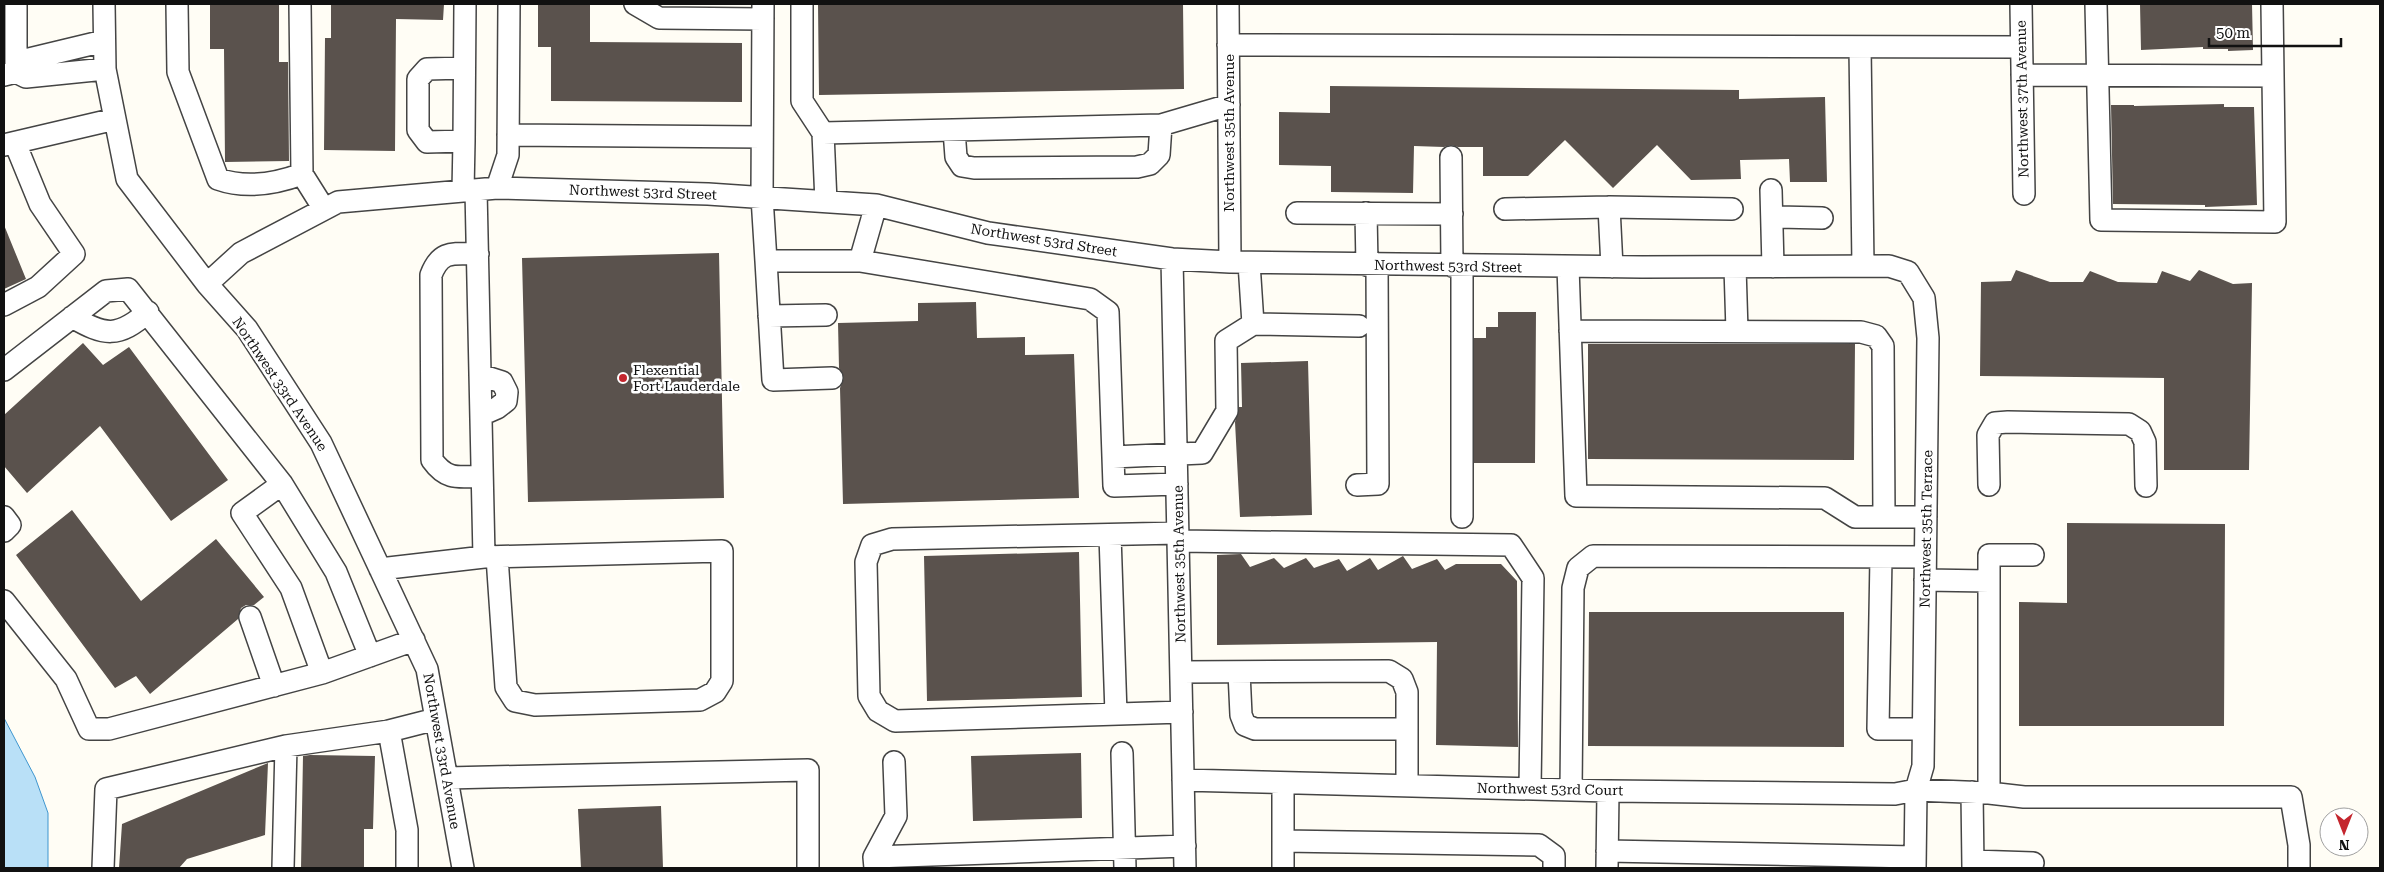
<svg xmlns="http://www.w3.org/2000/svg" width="2384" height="872" font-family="'Roboto Serif',serif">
<rect width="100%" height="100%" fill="#fffdf5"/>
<path fill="#b9e0f7" stroke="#3f96cf" d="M4 718 35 777 48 813V868H4Z"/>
<path fill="#5a524d" d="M210 4H279V62H288L289 161 225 162 224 49H210Z
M331 4H444L443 20 396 19 395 151 324 150 325 38H331Z
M538 4H590V42L742 43V102L551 101V47H538Z
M818 4H1183L1184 89 819 95Z
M2140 4H2252L2253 50 2228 51V49H2203V47L2141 50Z
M1330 86 1739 90V99L1825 97 1827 182H1790L1789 159 1740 160 1741 179 1691 180 1657 145 1613 188 1565 140 1528 176H1483V147H1458L1451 145 1444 147 1414 146 1413 193 1331 192V166L1279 165V112L1330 113Z
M2224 104V107H2254L2257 205 2205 207V205L2113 204 2111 105H2134V106Z
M4 225 26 279 4 289Z
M719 253 724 498 528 502 522 258Z
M2016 270 2050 282H2083L2090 271 2118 282 2157 283 2162 271 2190 281 2199 270 2233 284 2252 283 2249 470H2164V378L1980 376 1981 282 2011 281Z
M976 302 977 338 1025 337V355L1074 354 1079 498 843 504 840 388 844 378 839 368 838 323 918 321V303Z
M1498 312H1536L1535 463H1474V338H1486V327H1498Z
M83 343 103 365 129 347 228 480 171 521 100 426 27 493 4 466V415Z
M1588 344H1855L1854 460 1588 459Z
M1308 361 1312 515 1240 517 1235 422 1239 407H1242L1241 363Z
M72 510 141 601 216 539 264 597 254 605H246L241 608 238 619 150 694 136 676 115 688 16 555Z
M2067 523 2225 524 2224 726H2019V602L2067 603Z
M1079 552 1082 697 927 701 924 556Z
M1241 554 1250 567 1274 558 1284 568 1306 558 1314 568 1339 559 1347 571 1370 558 1378 570 1403 556 1412 569 1437 559 1445 570 1456 564H1501L1517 581 1518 747 1436 745 1437 642 1217 645V555Z
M1589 612H1844V747L1588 746Z
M1081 753 1082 818 973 821 971 756Z
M310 755 375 756 373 829H364V868H301L303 756Z
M268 763 265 835 187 859 179 868H119L122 824Z
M661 806 663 868H581L578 809Z"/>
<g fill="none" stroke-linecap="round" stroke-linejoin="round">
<defs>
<path id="minor" d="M16 4V72
M104 4 105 69 127 179 207 284 247 329 321 443 427 669 463 868
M177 4 178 72 218 179C246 189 275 184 302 174
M300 4 302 174 324 209
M635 4 659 18 763 19
M763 4 762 197 766 261H860L876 205
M802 4V101L823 133
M1228 4 1230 262
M2021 4 2024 194
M2272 4 2273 76
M1228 45 2021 47
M1860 47 1863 266
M464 68 427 69 418 79V130L427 142 464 141 465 4
M16 72 25 60 104 41
M4 75 16 72 26 77 105 69
M2022 75 2273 76 2275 222 2101 220 2096 4
M954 130 956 157 962 166 974 168 1137 167 1150 164 1159 155 1161 125
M508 135 762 137
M4 145 115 119
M1451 157 1452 266
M497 188 508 155 509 4
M1771 190 1773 267
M463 191 464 141
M826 202 823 133 1161 125 1229 105
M1505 209 1609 207
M1297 213 1452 214
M1366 213 1367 265
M1772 217 1822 218
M478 254C454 254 441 249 431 275L432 460C447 481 459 477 482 476
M1172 259 1185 868
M766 261 773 380 832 378
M860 261 1090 299 1108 312 1114 486 1177 484
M1249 263 1253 324 1359 326
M1462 266V517
M1568 267 1576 496 1825 498 1855 517H1926
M1612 267 1609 207 1732 209
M1735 267 1737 331
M207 284 241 253 338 202 497 188 708 194 876 205 988 233 1172 259 1230 262 1642 267 1889 266 1908 272 1924 298 1928 338 1923 766 1916 790 1915 868
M4 305 38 287 74 254 40 204 15 143
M769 316 826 315
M72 317C105 336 118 338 148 312
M1570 331 1861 332 1876 336 1883 346 1884 517
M4 370 106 291 128 289 282 484 336 572 370 656
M480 375 502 382 507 392 506 401 497 408 481 415
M1113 457 1202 453 1227 411 1226 341 1253 324
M282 484 242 513 291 588 322 673
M1357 485 1378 484 1377 265
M1989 485 1988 435 1995 423 2008 422 2129 424 2140 431 2145 442 2146 486
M4 517 10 525 4 531
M1178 533 892 539 872 545 866 562 869 696 878 711 895 721 1182 712
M1110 535 1116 714
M1178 541 1511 545 1533 578 1530 789
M484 557 722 551V681L715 692 700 700 535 705 515 701 506 687 497 557
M1881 557 1878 729H1923
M380 569 484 557 476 190
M1989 581V555H2033
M4 601 66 679 89 729H109L322 673 414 640
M250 617 274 686
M1181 672 1389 671 1402 679 1407 692V786
M1239 672 1241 715 1245 725 1255 729H1407
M1122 753 1125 868
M447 778 808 770V868
M1183 780 1608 791 1895 794 1916 790 1989 793V581L1925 580
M1283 783V868
M1571 790 1573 588 1578 568 1593 556 1925 557
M1972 792 1973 868
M1989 793 2024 797H2291L2299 845V868
M1283 841 1539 845 1554 856V868
M1607 851 1915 857
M874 857 896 816 894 762
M1973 861 2033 863
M103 868 106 789 286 746 389 731
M283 868 286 746
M407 868V830L389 731 436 719
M875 868 874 857 1185 846
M1607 868 1608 791"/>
</defs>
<use href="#minor" stroke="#444" stroke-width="24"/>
<use href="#minor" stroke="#fff" stroke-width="21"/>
</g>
<circle fill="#c4262e" stroke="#fff" stroke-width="2" cx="623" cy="378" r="5"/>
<g text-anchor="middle" stroke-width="5" stroke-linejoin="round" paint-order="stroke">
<g font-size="14" fill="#111" stroke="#fff">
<text transform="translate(2022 99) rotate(-91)" y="5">Northwest 37th Avenue</text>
<text transform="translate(1229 133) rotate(-90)" y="5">Northwest 35th Avenue</text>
<text transform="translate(643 192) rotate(2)" y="5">Northwest 53rd Street</text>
<text transform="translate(1044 240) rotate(9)" y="5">Northwest 53rd Street</text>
<text transform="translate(1448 266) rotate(1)" y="5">Northwest 53rd Street</text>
<text transform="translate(280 384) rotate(56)" y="5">Northwest 33rd Avenue</text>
<text transform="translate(1926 529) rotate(-89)" y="5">Northwest 35th Terrace</text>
<text transform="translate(1179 564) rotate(-91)" y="5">Northwest 35th Avenue</text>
<text transform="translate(442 751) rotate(80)" y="5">Northwest 33rd Avenue</text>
<text transform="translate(1550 789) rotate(1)" y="5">Northwest 53rd Court</text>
</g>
<g font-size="14" fill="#111" stroke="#fff" text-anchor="start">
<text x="633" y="375">Flexential<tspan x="633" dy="16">Fort Lauderdale</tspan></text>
</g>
</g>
<rect width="2384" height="872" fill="none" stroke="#111111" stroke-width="10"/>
<g transform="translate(2344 832) rotate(180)"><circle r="24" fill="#ffffff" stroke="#a0a0a0"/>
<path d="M0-4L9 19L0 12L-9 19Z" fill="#c4262e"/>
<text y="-8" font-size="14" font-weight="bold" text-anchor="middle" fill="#111111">N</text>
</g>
<path d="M2209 38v8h132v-8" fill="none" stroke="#111111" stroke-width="2.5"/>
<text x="2216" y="38" font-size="15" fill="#111111" stroke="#ffffff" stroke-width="4" paint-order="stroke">50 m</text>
</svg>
